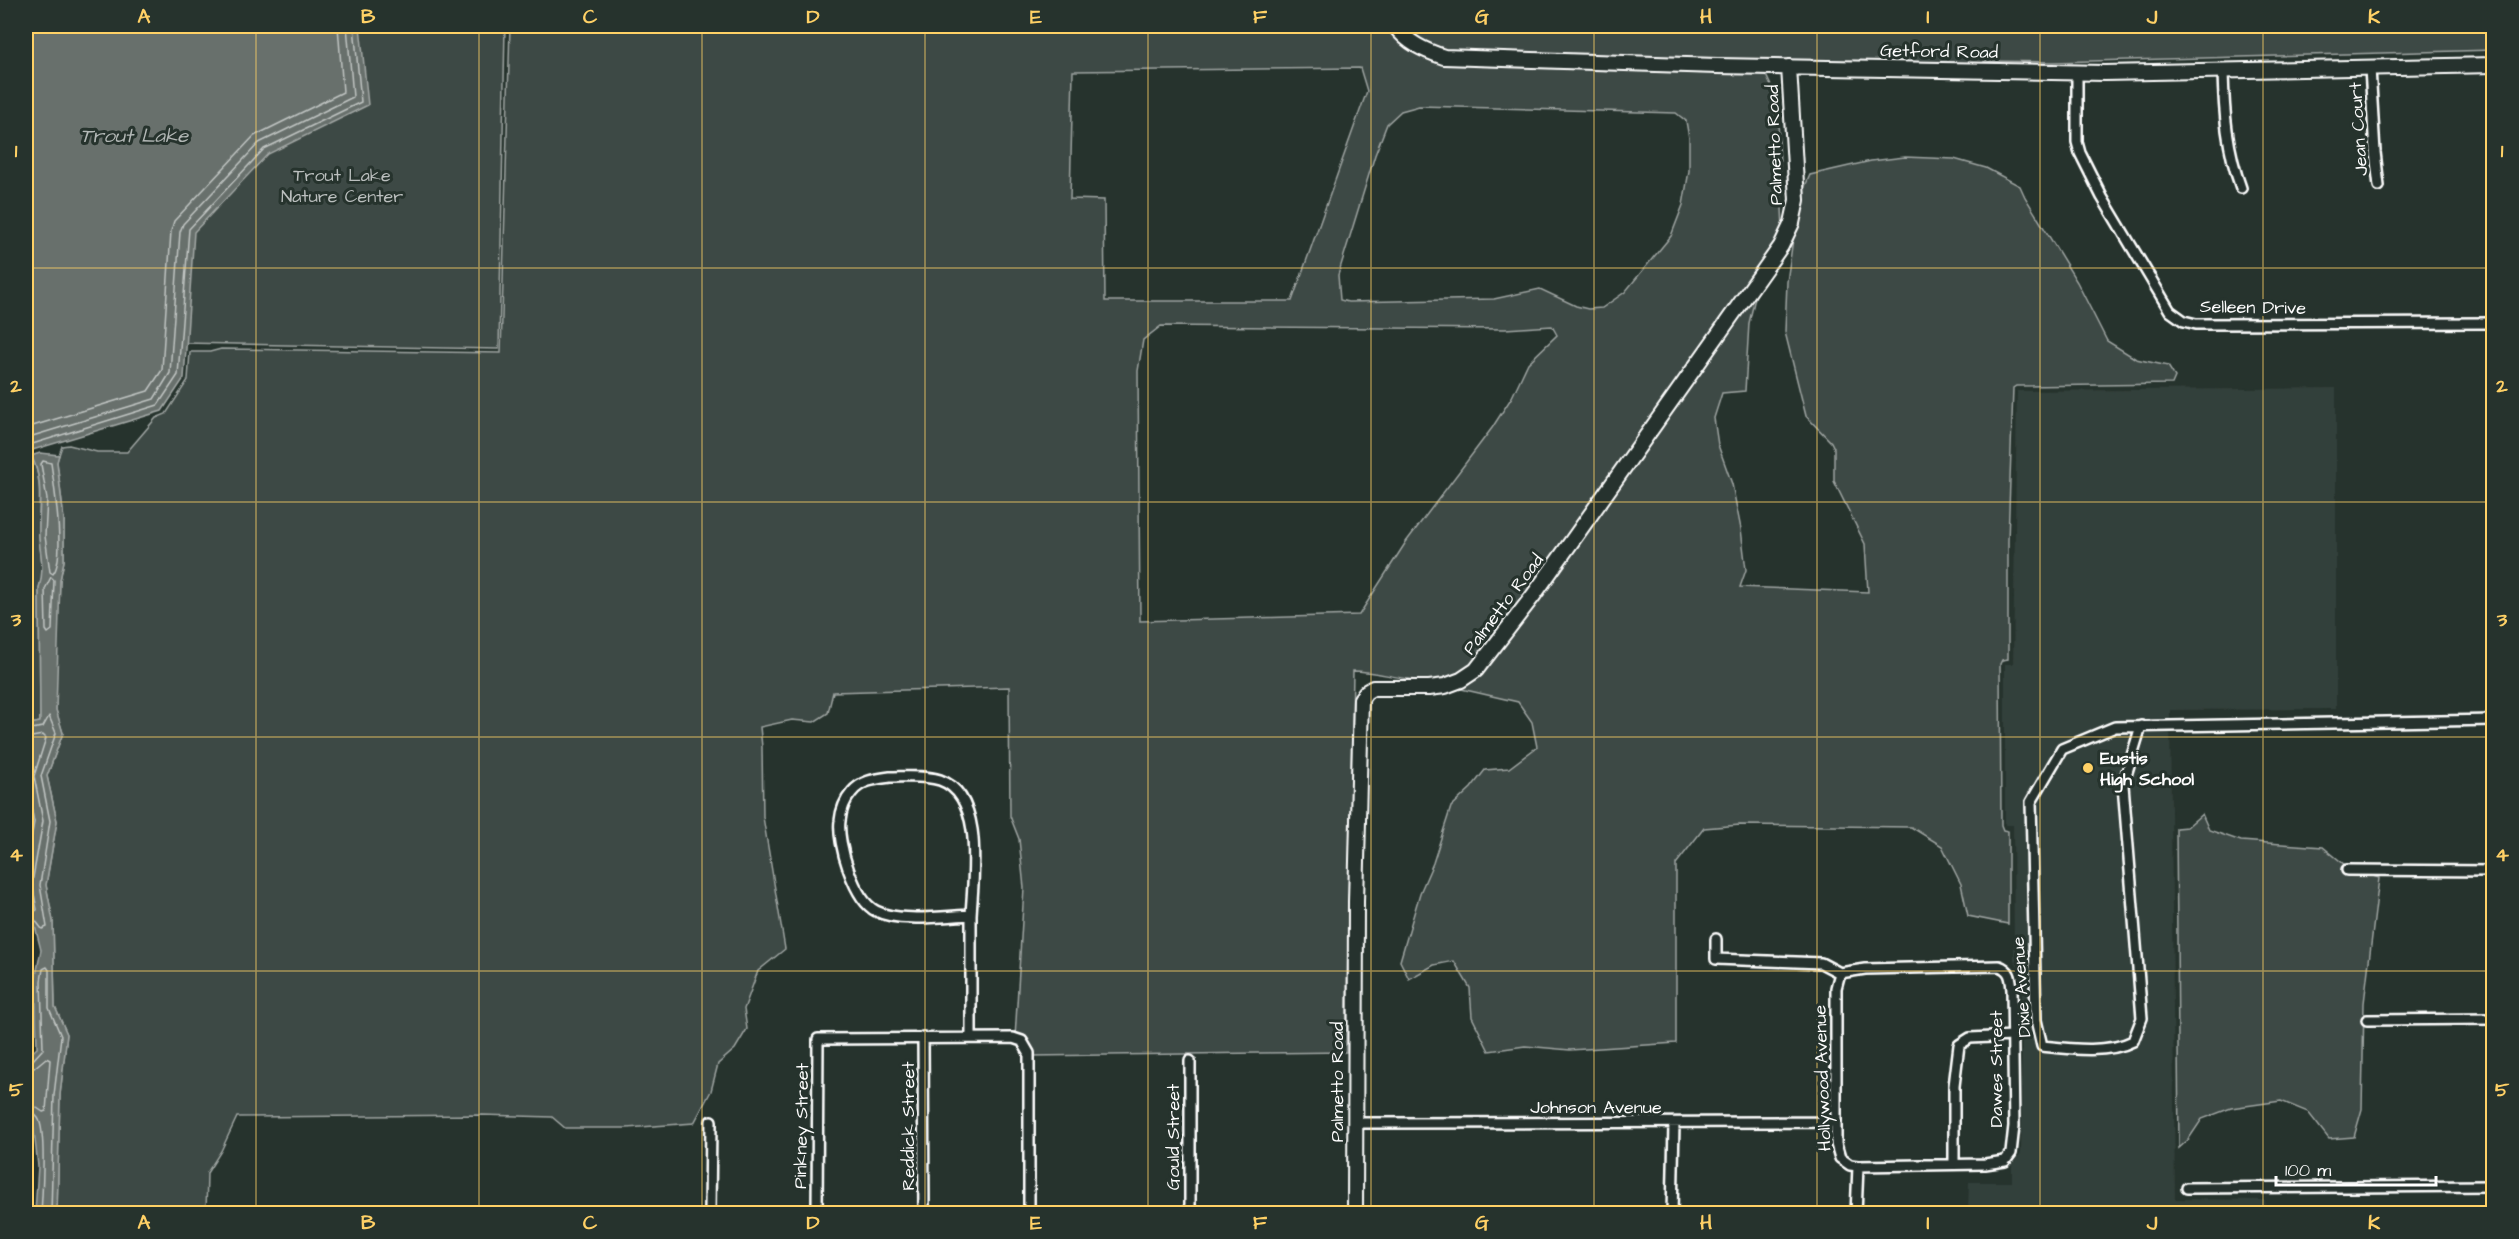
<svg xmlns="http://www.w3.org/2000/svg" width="2519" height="1239" font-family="'Architects Daughter',sans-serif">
<rect width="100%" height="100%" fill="#26332d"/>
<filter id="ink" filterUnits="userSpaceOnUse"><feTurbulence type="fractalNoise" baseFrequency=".0167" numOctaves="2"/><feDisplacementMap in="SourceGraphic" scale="12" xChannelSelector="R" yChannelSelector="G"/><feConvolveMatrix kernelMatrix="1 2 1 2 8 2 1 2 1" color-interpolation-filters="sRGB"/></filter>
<g filter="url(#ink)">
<path fill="#333f3a" d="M2336 388V709L2170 710 2175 1199 2265 1200 2266 1213 1959 1214V1212L1968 1211 1969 1182H2012V1164L2021 1153 2022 974 2014 960 2013 825H2005V664H2013L2017 391Z"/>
<path fill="#3e4944" stroke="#9ea4a2" stroke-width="1.5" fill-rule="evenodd" d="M26 26H505L499 349 26 340Z
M510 26H1388C1403 46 1418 55 1442 63L1765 73 1777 99 1783 230 1777 242C1702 347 1628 452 1553 558 1534 584 1485 661 1460 674 1426 691 1388 671 1353 671L1346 1052 1031 1056 1015 1038 1024 888 1019 839 1010 816 1009 687 833 692 828 713 814 722 792 720 760 727 762 747 763 817 785 949 758 971 744 1009 747 1029 735 1049 718 1064 711 1091 694 1123 627 1128H565L552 1117 482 1115 237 1117 221 1151 207 1173 206 1213H57L60 1095 67 1034 55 1007 53 921 46 885 57 821 47 776 63 733 56 710V668L60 580 64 561V520L57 461 62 446 69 445 97 452H127L156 418 166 414 188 380 190 352H210L221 349 501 353ZM1360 68 1367 91 1292 301H1105L1104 200 1070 199 1073 71ZM1419 106 1676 113 1686 121 1689 138V171L1683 205 1671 236 1625 292 1602 308 1588 309 1576 306 1540 289 1494 299 1348 302 1340 300 1338 275 1375 155 1387 124 1401 111ZM1161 326 1505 329 1552 326 1557 335 1528 363 1512 397 1492 428 1406 542 1359 615 1140 621 1138 371 1143 340Z
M1402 26H2493L2494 50 2053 62 1984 61V64L1717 59 1444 50 1424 44Z
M1905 157 1954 159 1986 168 2020 186 2025 197 2077 282 2107 341 2136 359 2168 366 2175 377 2172 384 2016 386 2013 388 2008 541V659L2002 660 2000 664 2001 825 2003 830 2008 831V924L1968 916 1961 884 1942 846 1911 827 1740 825 1704 828 1676 864V1043L1570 1050 1525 1046 1489 1051 1472 1017 1470 988 1454 961 1434 965 1409 979 1400 961 1420 893 1433 863 1451 807 1471 788 1485 770 1509 768 1537 747 1532 722 1518 702 1457 688 1757 289 1749 323 1745 391 1722 393 1714 418 1718 445 1732 484 1741 529 1746 570 1740 587 1868 592 1865 544 1834 481V448L1831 442 1806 416 1785 332 1787 282 1794 232 1802 193 1810 175 1871 161Z
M31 456C45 481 37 511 39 538 41 557 45 570 39 588L40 722 26 725V457Z
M2202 814 2209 830 2241 841 2323 847 2350 869 2379 878 2364 1003 2362 1109 2354 1137 2329 1139 2308 1112 2281 1101 2231 1108 2202 1119 2188 1140 2179 1148 2176 828 2187 827Z"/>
<path fill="#67706c" stroke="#a4a9a7" stroke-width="1.5" d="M26 26H360L368 105 268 154 194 232 184 378 162 411 26 452Z
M40 453 59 455 57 462 64 520V561L60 580 56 710 63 733 47 776 57 821 46 885 53 921 55 1007 67 1034 60 1095 57 1214 35 1213 38 1166 33 1123 26 1116V1058L37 1048 35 980 41 950 35 926 26 927V725L40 722 39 588C45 569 40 555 39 536 38 510 45 480 31 456Z"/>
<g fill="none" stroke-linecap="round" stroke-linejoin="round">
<path stroke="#c2c6c4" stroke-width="1.5" d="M26 428 148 391 162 370 171 231 174 221 254 136 343 92 338 26
M26 438 154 399 170 373 180 232 183 224 259 143 353 97 347 26
M26 446 158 405 178 375 189 229 264 149 361 102 354 26
M43 461 51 463C54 485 66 559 53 574L50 572 45 536 47 499 41 464Z
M51 577 54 580 52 630 48 633 46 630 45 589Z
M26 730 43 727 49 716 56 733 41 776 50 821 40 885 47 927 42 929 35 920 26 921
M26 738 43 735 46 738 34 776 43 821 32 883 37 910 34 912 26 913
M26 782 34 822 26 867
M26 1062 32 1061 43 1049 41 981 43 969 47 967 49 970V1008L61 1036 54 1095 51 1214
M26 1070 34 1068 46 1058 50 1060 46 1111 43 1112 34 1106 26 1104
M26 1112C30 1112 35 1114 38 1118 47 1131 42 1196 41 1214"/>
<defs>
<path id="street" d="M2370 68 2375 152 2379 186
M2223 72C2224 112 2227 150 2241 188
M2077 73V142L2080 153 2102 197 2170 311 2184 321 2196 324 2494 323
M2141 726 2123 785 2142 1018 2133 1041C2108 1054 2070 1049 2042 1046L2036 1020 2031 802 2062 749 2115 727 2494 720
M890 777C905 777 925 775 940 780 985 796 973 877 971 915 945 916 899 923 876 911 854 900 837 843 840 821 841 810 845 800 852 792 862 780 876 779 890 777Z
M2347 870 2494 871
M1716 939V959L1821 963 1840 973 1865 969 1999 966C2011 970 2011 979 2012 990L2014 1126 2011 1153 2005 1161 1985 1164 1858 1166 1850 1165 1840 1158 1836 1144V988L1840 973
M2367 1020 2494 1019
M923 1037 924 1214
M971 1037V915
M1355 1123 1836 1122
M1954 1163V1086L1959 1045 1970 1038 2013 1036
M2187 1188 2494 1186
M710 1214 711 1121
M817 1214 818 1039 1013 1038 1022 1041 1029 1053V1214
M1190 1214V1061
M1672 1214 1674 1124
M1856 1214 1858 1166"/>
<path id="secondary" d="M1395 26C1408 43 1423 50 1444 57L1717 66 2105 73 2494 65
M1355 1214 1356 902 1361 699 1366 692 1373 688H1429L1445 686 1461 680 1476 670 1533 596 1781 246 1792 223 1797 200 1789 67"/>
</defs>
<use href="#street" stroke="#fff" stroke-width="14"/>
<use href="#secondary" stroke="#fff" stroke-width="18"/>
<use href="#street" stroke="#26332d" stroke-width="9"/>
<use href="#secondary" stroke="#26332d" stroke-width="14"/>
</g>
</g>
<path fill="none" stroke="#ffd166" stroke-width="1.5" stroke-opacity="0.55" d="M256 26V1214M479 26V1214M702 26V1214M925 26V1214M1148 26V1214M1371 26V1214M1594 26V1214M1817 26V1214M2040 26V1214M2263 26V1214M26 268H2494M26 502H2494M26 737H2494M26 971H2494"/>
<circle fill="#ffd166" stroke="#26332d" stroke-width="2" cx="2088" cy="768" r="6"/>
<g text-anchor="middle" stroke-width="6" stroke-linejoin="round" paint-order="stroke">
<g font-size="18" fill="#fff" stroke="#26332d">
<text transform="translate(1939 51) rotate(1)" y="6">Getford Road</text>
<text transform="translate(2358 129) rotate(-94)" y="6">Jean Court</text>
<text transform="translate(1774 145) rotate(-92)" y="6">Palmetto Road</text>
<text transform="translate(2253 307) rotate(1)" y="6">Selleen Drive</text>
<text transform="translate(1503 604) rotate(-53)" y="6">Palmetto Road</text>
<text transform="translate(2021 987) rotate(-94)" y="6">Dixie Avenue</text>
<text transform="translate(1996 1069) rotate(-90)" y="6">Dawes Street</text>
<text transform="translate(1822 1078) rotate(-92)" y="6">Hollywood Avenue</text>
<text transform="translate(1337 1082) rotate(-90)" y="6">Palmetto Road</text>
<text x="1596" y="1113">Johnson Avenue</text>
<text transform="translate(801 1126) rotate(-89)" y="6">Pinkney Street</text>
<text transform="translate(908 1126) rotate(-90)" y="6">Reddick Street</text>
<text transform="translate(1173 1137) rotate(-90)" y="6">Gould Street</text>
</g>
<g font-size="18" fill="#bbbfbe" stroke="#26332d">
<text x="342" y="181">Trout Lake<tspan x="342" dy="21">Nature Center</tspan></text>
</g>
<g font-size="18" font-weight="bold" fill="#fff" stroke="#26332d" text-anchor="start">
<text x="2100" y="764">Eustis<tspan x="2100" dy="21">High School</tspan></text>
</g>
<g font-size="20" font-style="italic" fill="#b3b8b6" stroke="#26332d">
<text x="134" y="142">Trout Lake</text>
</g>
</g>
<rect width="2519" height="1239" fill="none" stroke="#26332d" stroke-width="66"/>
<path d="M2276 1176v9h160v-9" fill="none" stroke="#ffffff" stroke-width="3"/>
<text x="2285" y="1176" font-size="18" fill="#ffffff" stroke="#26332d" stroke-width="4.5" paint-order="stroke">100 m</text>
<rect x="33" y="33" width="2453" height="1173" fill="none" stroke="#ffd166" stroke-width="2"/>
<g font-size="20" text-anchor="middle" font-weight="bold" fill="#ffd166">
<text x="144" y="23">A</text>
<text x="368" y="23">B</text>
<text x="590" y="23">C</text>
<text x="813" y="23">D</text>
<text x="1036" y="23">E</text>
<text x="1260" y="23">F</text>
<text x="1482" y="23">G</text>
<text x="1706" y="23">H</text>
<text x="1928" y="23">I</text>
<text x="2152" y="23">J</text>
<text x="2374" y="23">K</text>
<text x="16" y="157">1</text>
<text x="2502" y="157">1</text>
<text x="16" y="392">2</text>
<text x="2502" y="392">2</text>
<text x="16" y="626">3</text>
<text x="2502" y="626">3</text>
<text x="16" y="861">4</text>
<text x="2502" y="861">4</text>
<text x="16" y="1096">5</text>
<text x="2502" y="1096">5</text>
<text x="144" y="1229">A</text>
<text x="368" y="1229">B</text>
<text x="590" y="1229">C</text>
<text x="813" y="1229">D</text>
<text x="1036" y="1229">E</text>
<text x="1260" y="1229">F</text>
<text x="1482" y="1229">G</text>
<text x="1706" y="1229">H</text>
<text x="1928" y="1229">I</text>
<text x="2152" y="1229">J</text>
<text x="2374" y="1229">K</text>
</g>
</svg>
